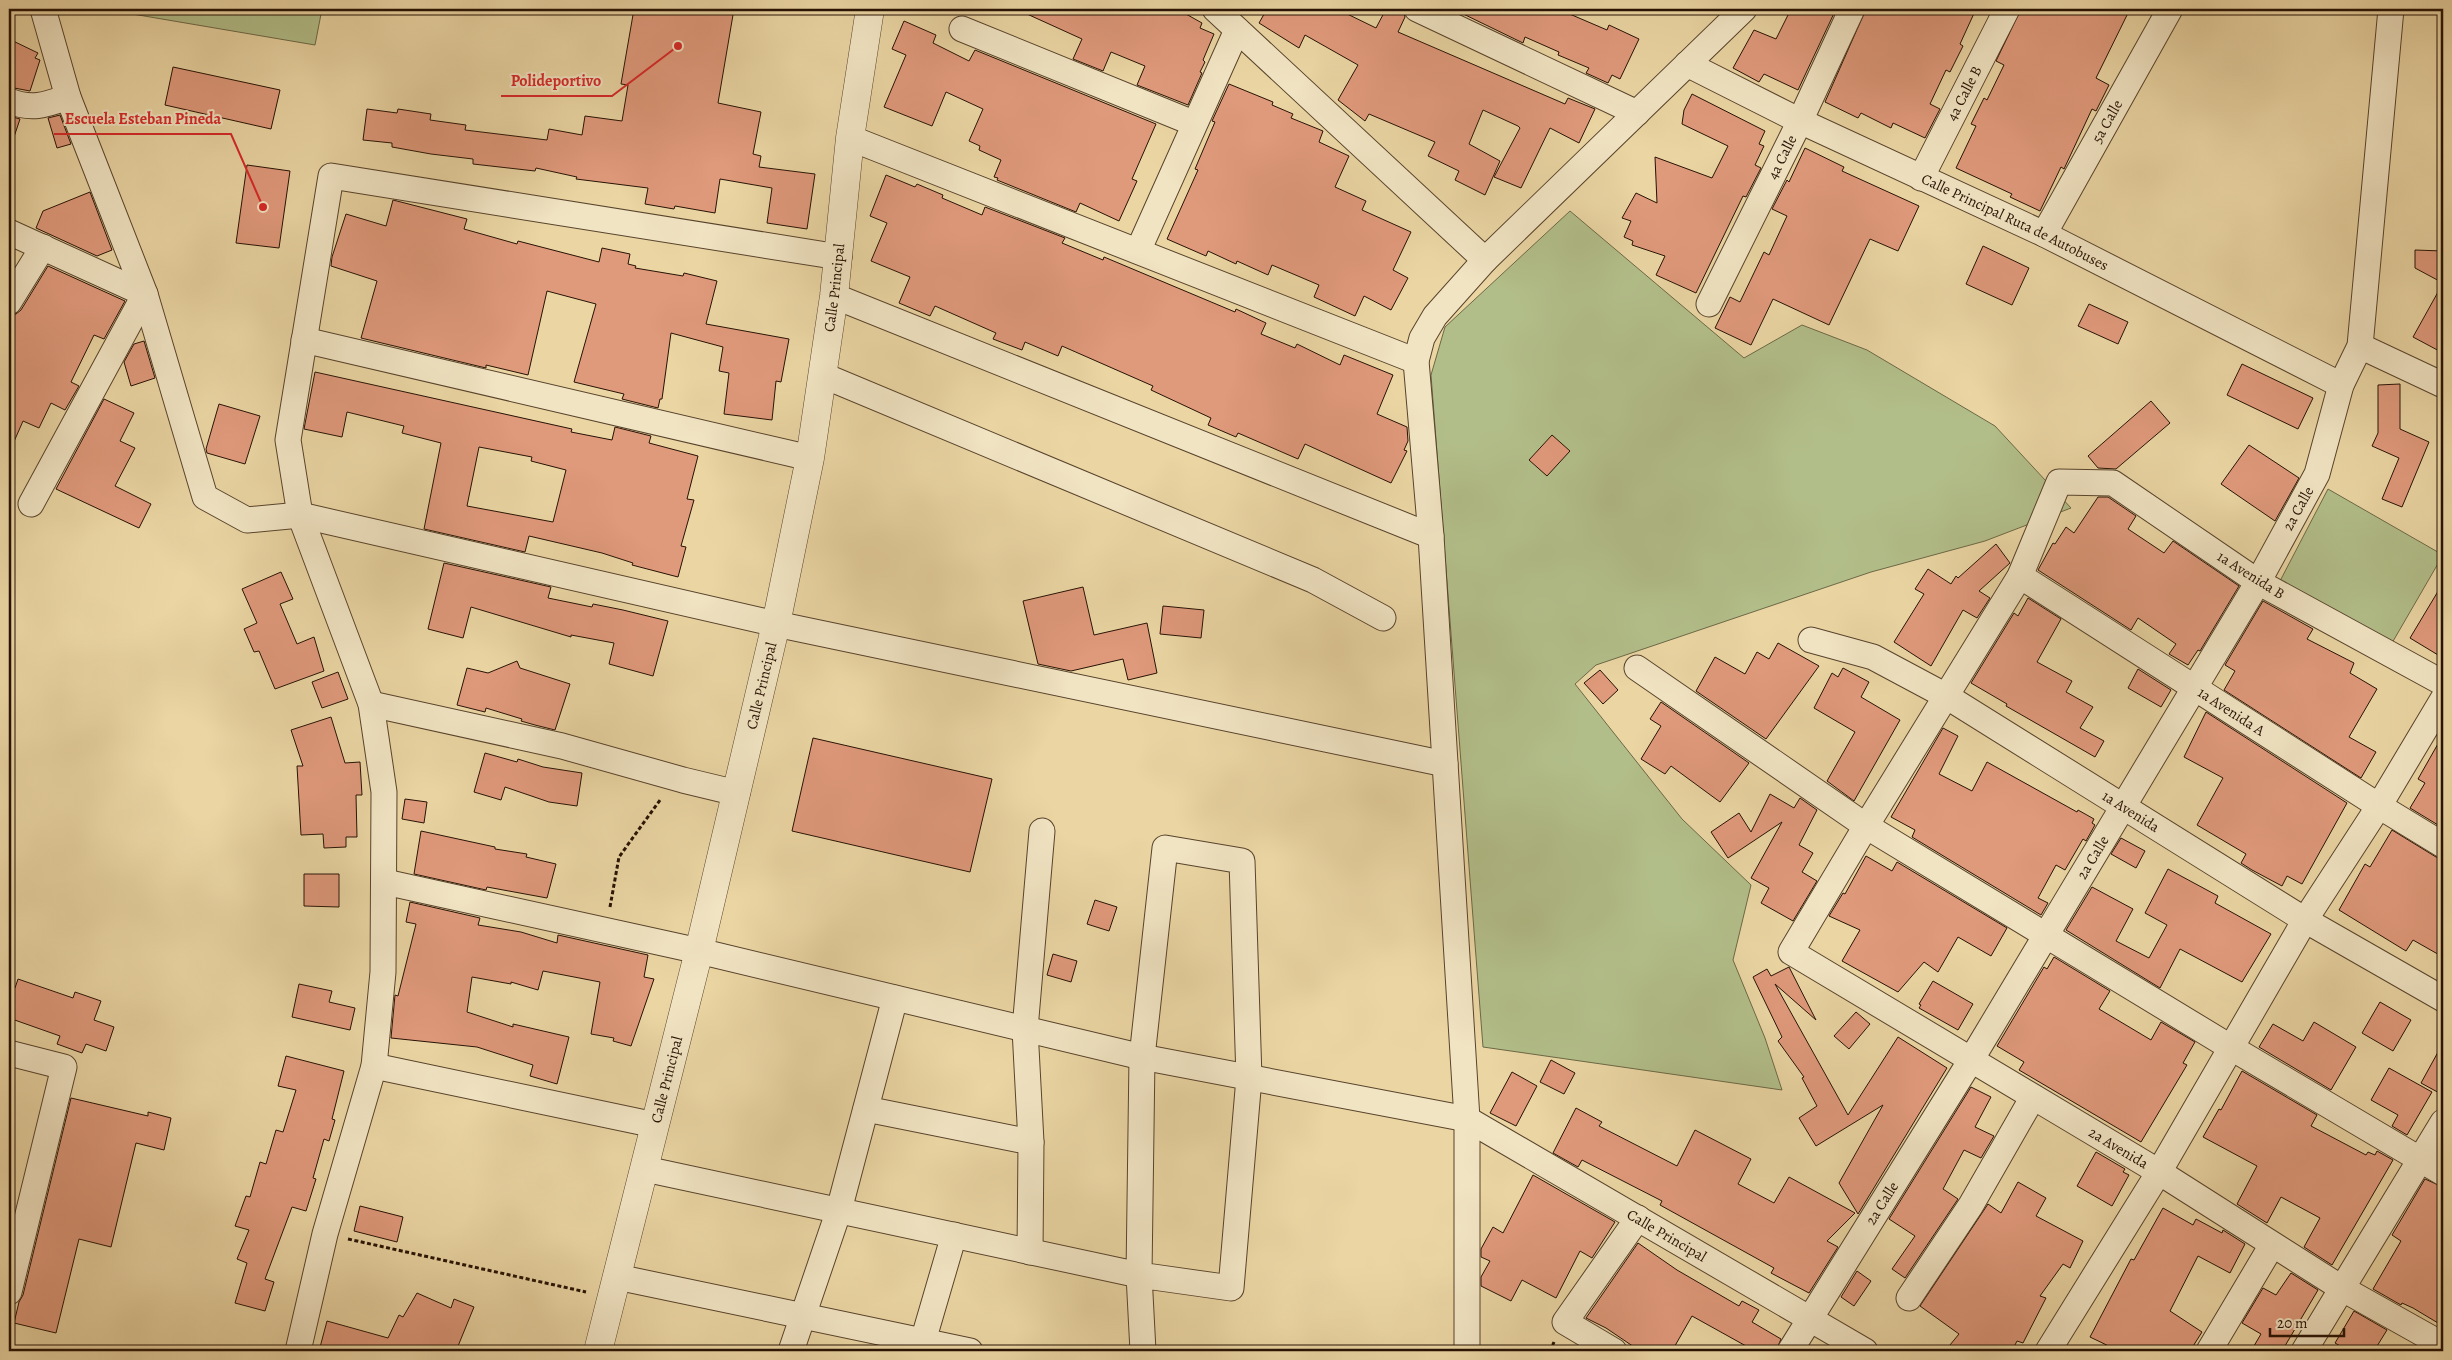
<svg xmlns="http://www.w3.org/2000/svg" width="2452" height="1360" font-family="Alegreya,serif">
<rect width="100%" height="100%" fill="#ead5a3"/>
<filter id="stains"><feTurbulence type="fractalNoise" baseFrequency=".004" numOctaves="4"/><feColorMatrix values="0 0 0 0 .2 0 0 0 0 .09 0 0 0 0 .02 0 0 0 .5 -.17"/></filter>
<radialGradient id="worn" r=".72"><stop offset=".6" stop-color="#630" stop-opacity="0"/><stop offset="1" stop-color="#630" stop-opacity=".3"/></radialGradient>
<path fill="#b2be89" stroke="#6c6846" d="M103 9H322L315 45Z
M1570 211 1744 358 1802 325 1867 350 1995 426 2071 508 1985 541 1871 572 1596 665 1575 684 1682 819 1751 885 1733 960 1765 1038 1782 1090 1483 1047 1431 375 1445 327Z
M2328 489 2443 555 2392 643 2280 581Z"/>
<path fill="#df997b" stroke="#271204" fill-rule="evenodd" d="M634 9H734L718 103 761 112 753 154 761 156 759 167 815 174 807 229 767 223 772 188 720 179 715 213 675 206 674 209 645 204 648 188 576 179 577 177 536 168 535 171 473 164V159L431 154 392 147V143L363 140 367 109 397 113 398 109 431 114 430 120 466 125 465 130 547 140 549 129 582 135 585 116 622 121 628 85 621 84Z
M1016 9H1189L1186 14 1202 23 1200 28 1214 34 1203 60 1205 62 1200 72 1202 73 1188 105 1137 85 1145 66 1111 52 1103 71 1073 59 1082 39Z
M1267 9H1337L1376 28 1386 9H1403L1405 17 1398 32 1565 104 1568 98 1595 109 1579 143 1550 128 1521 188 1494 177 1520 128 1518 126 1483 110 1469 144 1500 161 1485 195 1455 180 1459 171 1428 156 1435 142 1369 114 1365 121 1338 100 1358 65 1305 35 1299 48 1259 23Z
M1453 9H1558L1607 30 1609 25 1639 39 1620 79 1612 75 1608 83 1586 73 1589 68 1558 55 1559 52 1525 37 1523 43Z
M1791 9H1836L1798 90 1764 74 1759 82 1733 68 1754 30 1776 39Z
M1866 9H1976L1960 44 1963 46 1950 72 1946 70 1930 104 1940 109 1925 138 1893 123 1891 128 1861 113 1858 118 1825 102Z
M2021 9H2130L2096 78 2109 85 2096 111 2092 109 2064 169 2061 167 2040 211 2010 197 2012 194 1956 168 1976 126 1971 124 1984 98 1987 100 2004 65 1996 61Z
M904 21 936 35 933 43 969 61 975 50 1156 124 1132 179 1137 181 1119 221 1080 203 1076 212 997 180 998 178 994 177 1001 160 979 150 980 146 969 141 983 109 946 92 932 126 884 107 906 55 892 49Z
M9 39 38 53 35 58 40 60 30 91 9 87Z
M173 67 280 90 271 129 165 105Z
M1229 84 1273 102 1272 105 1293 114 1291 118 1323 131 1319 142 1349 156 1335 187 1366 201 1362 210 1411 232 1393 270 1408 278 1391 310 1364 296 1355 316 1314 297 1319 285 1272 265 1268 275 1237 261 1236 264 1208 251 1206 256 1167 239 1198 170 1195 169 1215 122 1212 121Z
M1692 94 1765 131 1759 144 1764 146 1755 165 1761 168 1746 197 1743 196 1696 293 1656 275 1665 256 1632 245 1633 241 1624 237 1631 221 1622 218 1636 193 1657 203 1655 157 1712 178 1728 146 1682 124 1684 110Z
M60 115 71 144 57 148 48 118Z
M9 116 20 119 12 143H9Z
M1805 148 1844 167 1842 171 1919 206 1898 251 1870 239 1829 325 1773 299 1751 345 1715 328 1730 297 1740 302 1764 252 1769 255 1787 216 1772 209 1787 180 1789 182Z
M247 165 290 171 279 248 236 243Z
M886 175 915 187 917 184 943 195 942 198 982 215 985 207 1065 238 1062 243 1103 260 1104 257 1235 312 1236 309 1266 323 1261 334 1295 348 1297 344 1340 365 1344 355 1393 375 1377 414 1407 427 1408 441 1404 450 1407 451 1391 483 1305 444 1298 459 1238 433 1236 437 1208 425 1211 418 1151 390 1153 386 1062 346 1058 356 1025 342 1022 350 993 339 996 333 935 306 930 316 899 303 910 277 871 261 887 223 870 216Z
M90 192 112 250 97 256 36 228 43 211Z
M393 200 467 219 464 229 517 244 518 241 599 262 602 248 630 254 628 264 636 266 635 268 683 276 684 273 717 281 706 324 789 339 781 382 776 381 772 420 724 414 729 373 719 371 723 347 671 333 662 399H660L658 408 622 399 624 394 574 382 596 304 547 291 528 375 486 365V368L361 338 377 281 331 266 332 257 346 214 386 226Z
M1983 246 2029 268 2012 305 1966 284Z
M2415 250 2443 251V353L2413 337 2443 283 2415 268Z
M48 266 125 301 104 339 94 335 71 382 79 386 65 410 51 403 39 428 23 421 9 453V316L16 314 21 310Z
M2089 304 2128 322 2118 344 2078 326Z
M144 341 155 378 131 386 124 362 134 344Z
M2242 364 2313 398 2298 429 2227 395Z
M315 372 572 429 571 432 612 440 615 427 651 436 649 443 698 456 687 499 694 500 681 546 686 547 678 577 632 565 633 563 602 553 529 536 525 552 424 529 441 443 402 433 404 426 347 412 342 437 304 429ZM479 447 532 457 531 461 566 470 553 522 467 506Z
M2400 384V429L2429 442 2402 507 2382 499 2399 458 2372 446 2378 433V385Z
M104 399 134 413 120 441 135 448 115 486 151 504 139 528 56 489Z
M2151 401 2170 423 2116 469 2098 468 2088 456Z
M219 404 260 416 245 464 207 453 206 449Z
M1552 435 1570 451 1547 476 1529 460Z
M2249 445 2299 478 2275 521 2221 484Z
M2098 497H2108L2136 516 2128 529 2164 553 2173 541 2239 586 2200 651 2198 650 2188 665 2169 654 2176 644 2138 618 2131 630 2038 570 2053 543 2055 544 2066 527 2074 533Z
M1996 544 2010 563 1979 591 1990 598 1977 618 1963 610 1931 666 1894 642 1924 594 1915 589 1928 569 1951 584 1956 576 1958 578Z
M444 563 551 587 548 598 592 607 593 604 623 610 668 621 653 676 609 664 614 643 571 635V637L471 607 463 638 428 629Z
M281 572 293 599 280 604 297 644 314 637 324 671 275 689 259 651 254 652 244 629 257 623 242 589Z
M2443 583V658L2410 638Z
M1083 587 1094 635 1147 623 1157 673 1128 680 1123 659 1071 671 1038 664 1023 601Z
M2028 598 2061 619 2037 662 2072 681 2066 692 2093 707 2080 728 2104 741 2095 757 2006 706 2007 704 1971 683 2014 613 2018 616Z
M2263 601 2313 629 2307 639 2354 663 2350 673 2377 689 2349 737 2376 752 2361 778 2224 690 2235 671 2225 665Z
M1163 606 1204 610 1201 638 1160 634Z
M1778 643 1819 666 1766 739 1696 691 1715 657 1745 674 1757 652 1769 659Z
M517 661 520 668 570 684 555 730 535 725 521 721 522 719 486 708 485 712 457 705 467 668 488 673Z
M1843 668 1869 682 1861 697 1900 720 1854 801 1827 781 1855 732 1814 708 1832 673 1838 677Z
M2138 669 2171 690 2161 707 2128 688Z
M1600 670 1618 690 1603 704 1584 683Z
M338 672 348 699 322 708 312 682Z
M1661 702 1749 763 1720 802 1671 766 1665 774 1641 759 1661 726 1650 719Z
M2206 712 2347 803 2302 884 2287 876 2282 886 2252 870 2241 863 2246 854 2197 825 2223 778 2184 757Z
M331 717 345 763 360 762 362 795H356L357 837H346V847L324 848 323 834 301 835 297 766H303L291 730Z
M1943 728 1958 736 1939 774 1972 791 1987 762 2077 812 2078 810 2094 819 2092 823 2095 825 2086 841 2083 839 2065 870 2056 865 2038 898 2048 903 2041 915 1912 837 1915 830 1891 817Z
M2443 735V828L2410 808 2425 783 2418 779Z
M813 738 992 779 970 872 792 831Z
M485 753 517 762 518 759 543 767 582 773 577 806 549 802 505 787 501 800 474 792Z
M1770 794 1794 808 1800 798 1817 810 1799 845 1813 853 1802 872 1817 881 1793 921 1761 903 1769 888 1751 878 1782 822 1728 858 1711 832 1739 813 1751 832Z
M405 799 427 802 424 823 402 819Z
M2392 830 2436 857 2443 859V957L2413 940 2406 951 2339 910 2365 864 2370 867Z
M421 831 495 847V849L527 854 526 857 556 864 547 898 487 887 486 890 414 874Z
M2121 838 2145 851 2136 868 2111 854Z
M1866 856 1892 871 1897 862 2007 928 1991 956 1958 937 1938 972 1924 962 1898 992 1842 961 1860 930 1829 916 1843 893 1845 894Z
M2168 869 2218 896 2215 903 2271 934 2242 982 2180 949 2160 988 2066 930 2092 887 2133 909 2116 941 2149 958 2167 925 2145 913Z
M304 874H339V907L304 906Z
M1095 900 1117 907 1109 931 1087 924Z
M410 902 480 918 478 925 521 932 557 943 558 935 648 955 644 977 654 979 631 1046 613 1041 614 1038 591 1034 600 982 543 971 538 990 511 982V984L472 977 467 1012 513 1027V1024L569 1037 557 1084 530 1076 533 1065 477 1047 391 1038 395 995 398 996 416 924 406 922Z
M1053 954 1077 961 1071 982 1047 975Z
M2054 957 2110 991 2099 1009 2151 1040 2161 1022 2195 1042 2183 1063 2187 1065 2141 1142 2019 1070 2024 1062 1997 1046 2044 967 2047 969Z
M1789 967 1816 1020 1775 984 1848 1115 1898 1037 1947 1068 1858 1214 1839 1183 1883 1105 1816 1146 1799 1118 1817 1106 1802 1078 1804 1077 1778 1041 1782 1037 1753 977 1767 969 1771 976Z
M18 979 73 998 75 992 101 1001 94 1020 114 1027 106 1051 86 1044 82 1053 57 1044 60 1036 9 1018V986L15 988Z
M1933 981 1973 1004 1958 1030 1919 1008 1921 1005 1919 1004Z
M299 984 332 991 329 1002 355 1008 350 1030 292 1017Z
M2380 1002 2411 1020 2393 1051 2362 1033Z
M1856 1012 1870 1024 1849 1049 1834 1036Z
M2314 1022 2356 1047 2331 1090 2259 1047 2273 1024 2303 1041Z
M2443 1043V1095L2421 1083Z
M286 1056 344 1071 332 1119 335 1120 329 1141 324 1139 313 1178 316 1179 306 1211 292 1207 265 1279 274 1282 265 1311 235 1303 247 1263 237 1259 249 1230 235 1226 246 1196 250 1197 260 1162 266 1164 276 1130 283 1132 296 1090 278 1086Z
M1551 1060 1575 1073 1564 1094 1540 1082Z
M2389 1068 2432 1092 2407 1135 2392 1126 2398 1115 2371 1100Z
M2242 1071 2317 1115 2311 1126 2366 1155 2368 1152 2375 1155 2377 1151 2393 1160 2332 1265 2304 1247 2320 1218 2281 1197 2267 1223 2237 1204 2257 1166 2203 1137 2219 1109 2221 1110Z
M1512 1072 1537 1086 1516 1126 1490 1113Z
M1971 1087 1991 1097 1975 1127 1994 1136 1981 1158 1964 1150 1943 1189 1958 1199 1905 1278 1892 1269 1915 1236 1889 1219Z
M71 1098 148 1116V1112L171 1118 164 1150 136 1143 111 1247 79 1239 56 1333 14 1323 19 1302 23 1295Z
M1576 1108 1602 1122 1599 1126 1677 1166 1695 1130 1751 1159 1738 1184 1774 1203 1789 1177 1855 1213 1827 1241 1838 1247 1809 1293 1771 1273 1774 1268 1660 1205 1662 1201 1582 1160 1578 1167 1553 1153Z
M2096 1152 2125 1169 2123 1172 2129 1175 2112 1206 2077 1186Z
M1533 1175 1615 1222 1592 1258 1580 1251 1556 1298 1522 1280 1511 1301 1481 1286V1277L1490 1261 1481 1257V1249L1493 1227 1503 1233Z
M2425 1179 2443 1187V1326L2413 1308 2402 1303 2401 1305 2373 1289 2401 1241 2392 1235Z
M2018 1182 2046 1198 2036 1216 2083 1241 2070 1268 2063 1264 2040 1296 2046 1298 2023 1343 2017 1341 2012 1351H1945L1959 1334 1920 1306 1988 1204 2001 1213Z
M360 1206 403 1217 397 1242 354 1231Z
M2163 1208 2193 1225 2196 1219 2222 1233 2223 1230 2245 1244 2230 1273 2198 1256 2170 1311 2202 1332 2190 1351H2119L2090 1337 2131 1259 2134 1260Z
M1638 1243 1677 1270 1739 1306 1742 1301 1759 1310 1752 1322 1781 1339 1776 1351H1755L1692 1316 1672 1351H1640L1606 1328 1586 1318Z
M1857 1271 1871 1281 1854 1306 1841 1297Z
M2291 1273 2318 1290 2282 1351H2251L2261 1334 2242 1323 2263 1288 2276 1295Z
M417 1293 451 1308 454 1299 474 1307 456 1351H319L327 1321 388 1338 399 1315 403 1317Z
M2354 1311 2387 1330 2374 1351H2349L2335 1343Z"/>
<g fill="none" stroke-linecap="round" stroke-linejoin="round">
<defs>
<g id="minor">
<path d="M43 9 68 97 145 294 205 497 247 520 300 515 776 624 1445 764"/>
<path d="M1215 9 1485 260"/>
<path d="M1417 9 1637 113"/>
<path d="M962 29 1193 123"/>
<path id="s1" d="M1687 64 1800 121 2044 234 2341 385"/>
<path d="M9 101C32 110 45 105 68 97"/>
<path d="M850 138 1416 361"/>
<path id="s2" d="M1921 178 2007 9"/>
<path d="M9 232 145 294 31 504"/>
<path id="s3" d="M2044 234 2170 9"/>
<path d="M1138 251 1237 30"/>
<path d="M834 296 1431 536"/>
<path d="M9 302 43 247"/>
<path id="s4" d="M1709 304 1800 121 1852 9"/>
<path d="M304 340 810 458"/>
<path d="M2360 346 2443 385"/>
<path d="M822 375 1313 580 1383 618"/>
<path id="s5" d="M2020 576 2379 806 2443 845"/>
<path id="s6" d="M1811 640 1873 657 1946 696 2305 920 2443 999"/>
<path d="M1637 668 1866 826 2230 1047 2443 1173"/>
<path id="s7" d="M2443 683 2258 582 2113 483 2059 482 2020 576 1866 826 1791 952 2159 1172 2343 1289 2443 1345"/>
<path d="M371 704 562 746 683 780 737 793"/>
<path id="s8" d="M385 882 699 951 1142 1057 1467 1119 1865 1351"/>
<path d="M9 1053 64 1067 9 1292"/>
<path d="M374 1066 655 1125"/>
<path d="M866 1109 1031 1142"/>
<path d="M645 1169 1139 1275 1231 1288 1249 1078 1242 861 1165 848 1142 1057 1139 1275 1143 1351"/>
<path d="M1030 1252 1031 1142 1025 1029 1042 831"/>
<path d="M617 1277 970 1351"/>
<path d="M1909 1298 1971 1205 2033 1097"/>
<path d="M923 1341 954 1235"/>
<path d="M298 1351 325 1234 374 1066 383 972 384 792 371 704 300 515 288 440 331 176 839 257"/>
<path d="M791 1351 839 1210 895 998"/>
<path d="M1467 1351V1119L1431 536 1416 361 1422 338 1435 316 1485 260 1744 9"/>
<path d="M1614 1351 1565 1322 1638 1218"/>
<path id="s9" d="M1790 1351 1971 1060 2258 582 2317 474 2341 385 2360 346 2391 9"/>
<path d="M2048 1351 2159 1172 2305 920 2379 806 2443 699"/>
<path d="M2209 1351 2272 1245"/>
<path d="M2304 1351 2443 1122"/>
</g>
<g id="tertiary">
<path id="s10" d="M598 1351 699 951 776 624 810 458 834 296 850 138 870 9"/>
</g>
</defs>
<use href="#minor" stroke="#58432c" stroke-width="27"/>
<use href="#tertiary" stroke="#58432c" stroke-width="29"/>
<path stroke="#271204" stroke-width="3" stroke-dasharray="4 2.5" stroke-linecap="butt" d="M610 907 619 857 660 800
M348 1239 586 1292
M1550 1351 1554 1342"/>
<use href="#minor" stroke="#f1e4c3" stroke-width="25"/>
<use href="#tertiary" stroke="#f1e4c3" stroke-width="28"/>
</g>
<g text-anchor="middle" stroke-width="4" stroke-linejoin="round" paint-order="stroke">
<g font-size="15" fill="#271204" stroke="#f1e4c3">
<text dy="5" stroke="none"><textPath href="#s2" startOffset="95">4a Calle B</textPath></text>
<text dy="5" stroke="none"><textPath href="#s3" startOffset="129">5a Calle</textPath></text>
<text dy="5" stroke="none"><textPath href="#s4" startOffset="164">4a Calle</textPath></text>
<text dy="5" stroke="none"><textPath href="#s1" startOffset="364">Calle Principal Ruta de Autobuses</textPath></text>
<text dy="5" stroke="none"><textPath href="#s10" startOffset="1090">Calle Principal</textPath></text>
<text dy="5" stroke="none"><textPath href="#s9" startOffset="984">2a Calle</textPath></text>
<text transform="translate(2251 575) rotate(32)" y="5">1a Avenida B</text>
<text dy="5" stroke="none"><textPath href="#s10" startOffset="685">Calle Principal</textPath></text>
<text dy="5" stroke="none"><textPath href="#s5" startOffset="251">1a Avenida A</textPath></text>
<text dy="5" stroke="none"><textPath href="#s6" startOffset="365">1a Avenida</textPath></text>
<text dy="5" stroke="none"><textPath href="#s9" startOffset="579">2a Calle</textPath></text>
<text dy="5" stroke="none"><textPath href="#s10" startOffset="280">Calle Principal</textPath></text>
<text dy="5" stroke="none"><textPath href="#s7" startOffset="1364">2a Avenida</textPath></text>
<text dy="5" stroke="none"><textPath href="#s9" startOffset="174">2a Calle</textPath></text>
<text dy="5" stroke="none"><textPath href="#s8" startOffset="1339">Calle Principal</textPath></text>
</g>
</g>
<path fill="none" stroke="#d62828" stroke-width="2" d="M678 46L612 96H501M263 207L231 134H54"/>
<g fill="#d62828" stroke="#f1e4c3" stroke-width="2">
<circle cx="678" cy="46" r="5"/>
<circle cx="263" cy="207" r="5"/>
</g>
<g font-size="16" text-anchor="middle" font-weight="bold" fill="#d62828" stroke="#f1e4c3" stroke-width="4" stroke-linejoin="round" paint-order="stroke">
<text x="556" y="86">Polideportivo</text>
<text x="143" y="124">Escuela Esteban Pineda</text>
</g>
<rect width="2452" height="1360" fill="none" stroke="#ead5a3" stroke-width="30"/>
<rect x="10" y="10" width="2432" height="1340" fill="none" stroke="#271204" stroke-width="2.5"/>
<rect x="15" y="15" width="2422" height="1330" fill="none" stroke="#271204"/>
<path d="M2270 1328v8h74v-8" fill="none" stroke="#271204" stroke-width="2.5"/>
<text x="2277" y="1328" font-size="15" fill="#271204" stroke="#f1e4c3" stroke-width="4" paint-order="stroke">20 m</text>
<rect width="100%" height="100%" filter="url(#stains)"/>
<rect width="100%" height="100%" fill="url(#worn)"/>
</svg>
